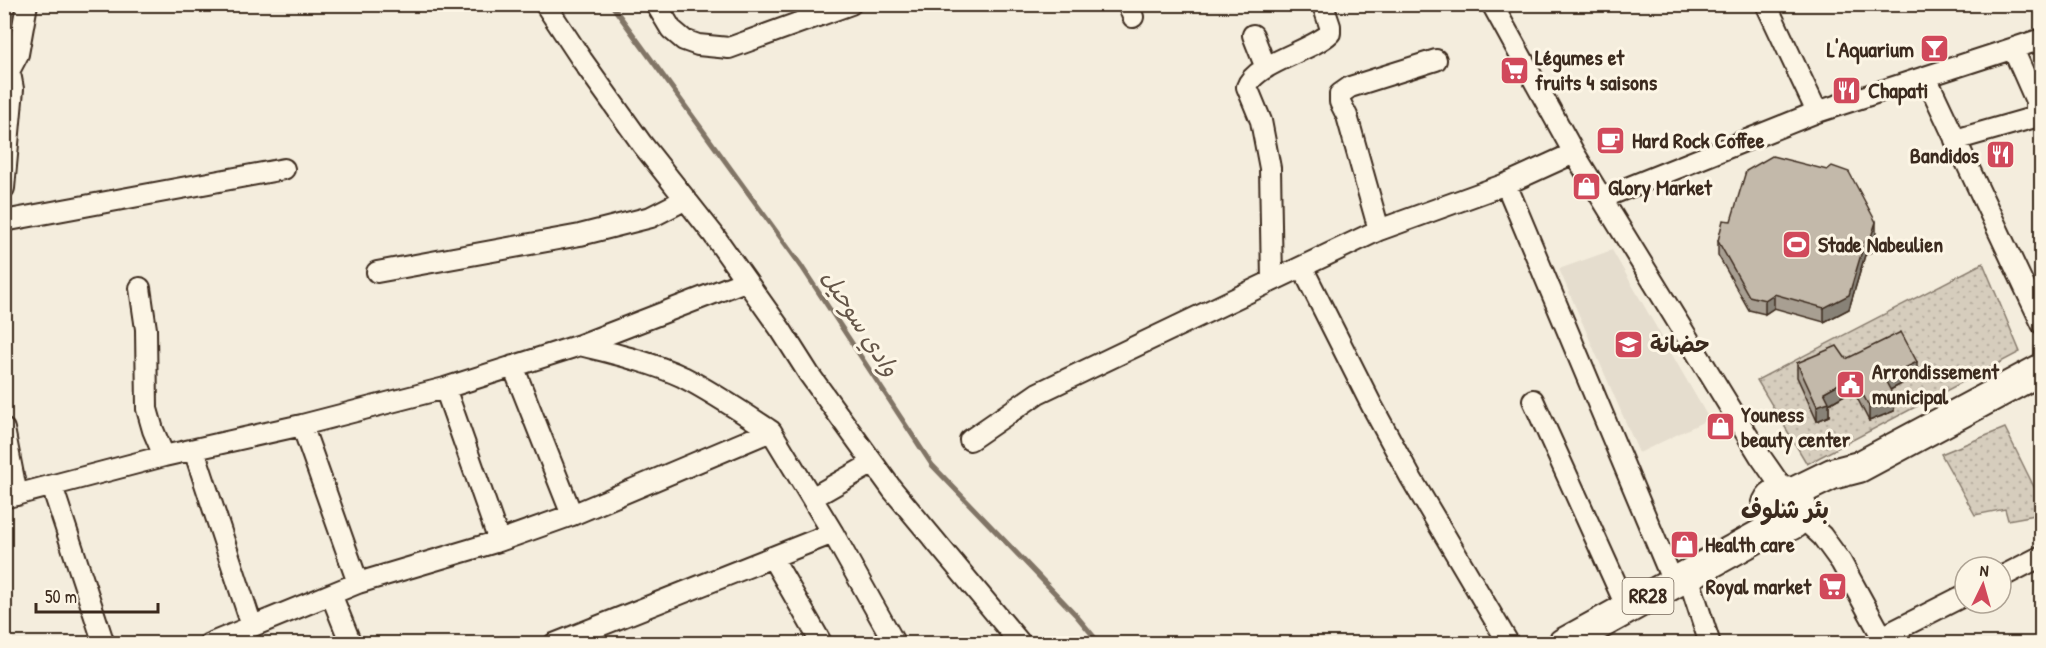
<svg xmlns="http://www.w3.org/2000/svg" width="2046" height="648" font-family="'Patrick Hand','Playpen Sans Arabic',sans-serif">
<defs>
<pattern id="grass-dots" width="8" height="8" patternUnits="userSpaceOnUse" patternTransform="scale(1.5)"><rect width="8" height="8" fill="#d6cdbd"/><path d="M2 2h.1M6 6h.1" fill="none" stroke="#b9b0a2" stroke-width="1.8" stroke-linecap="round"/></pattern>
</defs>
<rect width="100%" height="100%" fill="#f4eddd"/>
<filter id="ink" filterUnits="userSpaceOnUse"><feTurbulence type="fractalNoise" baseFrequency=".0167" numOctaves="2"/><feDisplacementMap in="SourceGraphic" scale="12" xChannelSelector="R" yChannelSelector="G"/><feConvolveMatrix kernelMatrix="1 2 1 2 8 2 1 2 1" color-interpolation-filters="sRGB"/></filter>
<g filter="url(#ink)">
<path fill="#e5ddce" d="M1612 250 1709 419 1639 453 1559 269Z"/>
<path fill="url(#grass-dots)" stroke="#887c6e" stroke-width="1.5" d="M1983 263 2020 352 1807 464 1757 380Z
M2005 428 2039 497 2035 515 2008 520 2005 509 1975 515 1941 454Z"/>
<g fill="none" stroke-linecap="round" stroke-linejoin="round">
<path stroke="#817466" stroke-width="5" d="M611 4 802 267 932 465 1075 614 1100 644"/>
<defs>
<path id="street" d="M545 4 582 60 642 144 713 234 781 330 809 374 892 489 1021 644
M656 4 671 29 684 40 698 45 729 48 851 4
M1128 4 1133 17
M1492 4 1574 153 1760 456 1785 492
M1766 4 1817 112
M1253 35 1266 68
M4 74 11 78 13 89 4 188
M7 75 18 54 27 4
M1926 77 2042 324
M1955 140 2032 118 2036 114V101L2013 49
M1506 184 1673 582
M1602 198 1817 112 2042 39
M4 221 284 169
M1379 230 1347 116 1340 102V94L1350 87 1436 60
M1302 267 1372 406 1411 478 1509 644
M377 272 580 235 651 217 686 199
M1272 281 1270 168 1261 121 1247 87C1255 63 1312 51 1330 33V26L1323 5
M140 288 146 329 147 409 153 430 164 456
M580 345C615 354 651 362 683 377 714 393 742 412 771 431
M513 366 572 515
M445 388 499 541
M1533 400 1627 608
M302 425 358 583
M4 429 17 495
M970 440 1038 393 1272 281 1379 230 1506 184 1574 153
M194 450 252 626
M52 486 104 644
M4 498 164 456 302 425 445 388 580 345 745 281
M812 498 873 463
M1800 516 1822 536 1841 562 1886 644
M772 557 822 644
M1687 573 1710 644
M2001 577 2042 556
M331 594 351 644
M1882 637 1965 595
M209 644 358 583 499 541 572 515 771 431 833 533 895 644
M554 644 833 533"/>
<path id="primary" d="M1767 509a17 17 0 1 1 34 0a17 17 0 1 1-34 0Z
M1791 494 1832 474 1859 467 2042 369
M1563 644 1779 525"/>
</defs>
<use href="#street" stroke="#3b2a1e" stroke-width="24"/>
<use href="#primary" stroke="#3b2a1e" stroke-width="34"/>
<use href="#street" stroke="#fcf5e5" stroke-width="20"/>
<use href="#primary" stroke="#fcf5e5" stroke-width="30"/>
</g>
<path fill="#a89f92" stroke="#3b2a1e" stroke-width="1.5" d="M1876 236 1871 252 1865 255 1849 309 1824 322 1774 308 1765 314 1749 310 1718 255V241Z
M1846 359 1917 376 1890 390 1894 411 1869 421 1853 390 1829 404V416L1817 421 1797 377V363Z"/>
<path fill="#888277" stroke="#3b2a1e" stroke-width="1.5" d="M1876 222V236L1871 252 1865 255 1849 309 1824 322V308Z
M1774 294V308L1765 314V300Z
M1917 362V376L1884 393V378Z
M1853 376V390L1829 404V416L1817 421V406L1824 392Z
M1894 397V411L1869 421V406Z"/>
<path fill="#c3b9aa" stroke="#3b2a1e" stroke-width="1.5" d="M1772 156 1827 170 1832 166 1849 172 1876 222 1871 237 1865 241 1849 295 1824 308 1774 294 1765 300 1749 296 1718 241 1723 220 1731 221 1746 171Z
M1901 332 1917 362 1884 378 1894 397 1869 406 1853 376 1824 392 1829 402 1817 406 1797 363 1837 346 1846 359Z"/>
</g>
<defs>
<symbol id="bar-square" viewBox="-11 -11 22 22"><rect x="-9" y="-9" width="18" height="18" rx="4" fill="#d1495b" stroke="#fcf5e5"/><path d="M-6-5H6L.8 .8V4.5H3.5V6h-7V4.5H-.8V.8Z" fill="#fff"/></symbol>
<symbol id="supermarket-square" viewBox="-11 -11 22 22"><rect x="-9" y="-9" width="18" height="18" rx="4" fill="#d1495b" stroke="#fcf5e5"/><path d="M-6-5.5h2.5l.6 2H6L4.5 2H-2.5L-4.4-4H-6ZM-1.5 3.2a1.3 1.3 0 1 0 .1 0ZM3 3.2a1.3 1.3 0 1 0 .1 0Z" fill="#fff"/></symbol>
<symbol id="restaurant-square" viewBox="-11 -11 22 22"><rect x="-9" y="-9" width="18" height="18" rx="4" fill="#d1495b" stroke="#fcf5e5"/><path d="M-5-6h1v4h1v-4h1v4h1v-4h1v5L-1.5 .5V6h-2V.5L-5-1ZM5-6V6H3V1.5H1.5Q1.5-4 5-6Z" fill="#fff"/></symbol>
<symbol id="cafe-square" viewBox="-11 -11 22 22"><rect x="-9" y="-9" width="18" height="18" rx="4" fill="#d1495b" stroke="#fcf5e5"/><path d="M-5.5-4.5H6V0H3Q3 3.5 0 3.5H-2.5Q-5.5 3.5-5.5 0ZM3-3.2v2h1.7v-2ZM-6 4.5H4V6H-6Z" fill="#fff"/></symbol>
<symbol id="shop-square" viewBox="-11 -11 22 22"><rect x="-9" y="-9" width="18" height="18" rx="4" fill="#d1495b" stroke="#fcf5e5"/><path d="M-5-2.5h2.3a2.7 3.5 0 0 1 5.4 0H5L5.5 6h-11ZM-1.5-2.5h3a1.5 2.3 0 0 0-3 0Z" fill="#fff"/></symbol>
<symbol id="stadium-square" viewBox="-11 -11 22 22"><rect x="-9" y="-9" width="18" height="18" rx="4" fill="#d1495b" stroke="#fcf5e5"/><path d="M0-5a6.5 5 0 1 0 0 10a6.5 5 0 1 0 0-10ZM-3.5-1.8h7v3.6h-7Z" fill="#fff"/></symbol>
<symbol id="school-square" viewBox="-11 -11 22 22"><rect x="-9" y="-9" width="18" height="18" rx="4" fill="#d1495b" stroke="#fcf5e5"/><path d="M0-5L7-2L0 1L-7-2ZM-4 1L0 2.5L4 1V4Q0 6-4 4Z" fill="#fff"/></symbol>
<symbol id="civic-square" viewBox="-11 -11 22 22"><rect x="-9" y="-9" width="18" height="18" rx="4" fill="#d1495b" stroke="#fcf5e5"/><path d="M-.6-6.5H3V-4.5H.6V-3L4-1V1h2V6H-6V1h2V-1L-.6-3ZM-1.2 2.5V6h2.4V2.5Z" fill="#fff"/></symbol>
</defs>
<g fill-rule="evenodd">
<use href="#bar-square" x="1918" y="32" width="33" height="33"/>
<use href="#supermarket-square" x="1498" y="54" width="33" height="33"/>
<use href="#restaurant-square" x="1830" y="74" width="33" height="33"/>
<use href="#cafe-square" x="1594" y="124" width="33" height="33"/>
<use href="#restaurant-square" x="1984" y="138" width="33" height="33"/>
<use href="#shop-square" x="1570" y="170" width="33" height="33"/>
<use href="#stadium-square" x="1780" y="228" width="33" height="33"/>
<use href="#school-square" x="1612" y="328" width="33" height="33"/>
<use href="#civic-square" x="1834" y="368" width="33" height="33"/>
<use href="#shop-square" x="1704" y="410" width="33" height="33"/>
<use href="#shop-square" x="1668" y="528" width="33" height="33"/>
<use href="#supermarket-square" x="1816" y="570" width="33" height="33"/>
</g>
<g text-anchor="middle" stroke-width="6" stroke-linejoin="round" paint-order="stroke">
<rect fill="#fcf5e5" stroke="#75675a" stroke-width="1.5" x="1622.5" y="578" width="51" height="36" rx="4.5"/>
<g font-size="21" font-weight="bold" fill="#3b2a1e">
<text x="1648" y="603">RR28</text>
</g>
<g font-size="22" font-weight="bold" fill="#3b2a1e" stroke="#fcf5e5" text-anchor="start">
<text x="1914" y="57" text-anchor="end">L'Aquarium</text>
<text x="1535" y="65">Légumes et<tspan x="1535" dy="25">fruits 4 saisons</tspan></text>
<text x="1868" y="98">Chapati</text>
<text x="1632" y="148">Hard Rock Coffee</text>
<text x="1979" y="163" text-anchor="end">Bandidos</text>
<text x="1608" y="195">Glory Market</text>
<text x="1818" y="252">Stade Nabeulien</text>
<text x="1650" y="352">حضانة</text>
<text x="1872" y="379">Arrondissement<tspan x="1872" dy="25">municipal</tspan></text>
<text x="1741" y="422">Youness<tspan x="1741" dy="25">beauty center</tspan></text>
<text x="1705" y="552">Health care</text>
<text x="1811" y="594" text-anchor="end">Royal market</text>
</g>
<g font-size="24" font-style="italic" fill="#645548" stroke="#fcf5e5">
<text transform="translate(860 323) rotate(57)" y="8">وادي سوحيل</text>
</g>
<g font-size="24" font-weight="bold" fill="#3b2a1e" stroke="#fcf5e5">
<text x="1785" y="518">بئر شلوف</text>
</g>
</g>
<rect width="2046" height="648" fill="none" stroke="#fcf5e5" stroke-width="24"/>
<rect x="12" y="12" width="2022" height="624" fill="none" stroke="#3b2a1e" stroke-width="2" filter="url(#ink)"/>
<g transform="translate(1983 585) rotate(5)"><circle r="28" fill="#fcf5e5" stroke="#afa495" stroke-width="1.5"/>
<path d="M0-4.5L10 22L0 15L-10 22Z" fill="#d1495b"/>
<text y="-9" font-size="16" font-weight="bold" text-anchor="middle" fill="#3b2a1e">N</text>
</g>
<path d="M36 603v9h122v-9" fill="none" stroke="#3b2a1e" stroke-width="3"/>
<text x="45" y="603" font-size="18" fill="#3b2a1e" stroke="#fcf5e5" stroke-width="4.5" paint-order="stroke">50 m</text>
</svg>
